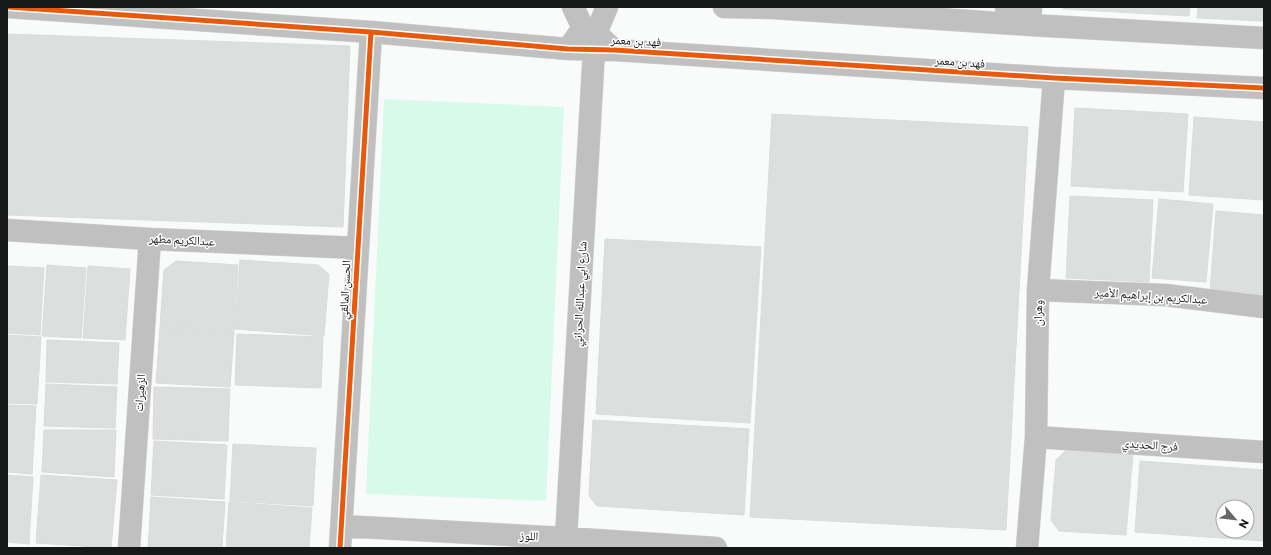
<svg xmlns="http://www.w3.org/2000/svg" width="1271" height="555" font-family="Commissioner,'Noto Naskh Arabic',sans-serif">
<rect width="100%" height="100%" fill="#f8fbfa"/>
<path fill="#d8faeb" d="M384 99 564 107 546 501 366 494Z"/>
<path fill="#dddfde" stroke="#dadcdc" fill-rule="evenodd" d="M1063 7H1190L1189 16 1063 9Z
M1198 7H1264V21L1197 18Z
M7 34 350 46 343 227 7 215Z
M1075 108 1188 114 1183 192 1071 186Z
M772 114 1028 127 1006 530 750 517Z
M1194 117 1264 122V200L1189 195Z
M1070 196 1153 200 1149 282 1066 278Z
M1159 199 1213 204 1206 282 1152 278Z
M1216 211 1264 215V295L1210 291Z
M605 239 761 247 750 423 596 414Z
M240 260 318 265 329 274 324 336 235 329Z
M176 261 238 265 234 331 160 326 164 270Z
M47 265 86 268 81 338 42 336Z
M7 266 44 268 40 335 7 333Z
M88 266 130 269 125 340 83 338Z
M160 327 234 332 230 387 156 383Z
M237 334 323 337 321 388 235 385Z
M7 335 41 337 37 404 7 403Z
M47 340 119 343 117 384 46 382Z
M46 384 117 387 115 428 44 426Z
M154 387 230 389 228 441 153 439Z
M7 405 36 406 32 474 7 472Z
M593 420 749 429 744 515 597 506 589 496Z
M44 430H116L114 477 42 472Z
M154 441 227 445 224 499 151 495Z
M233 444 316 448 313 506 230 501Z
M1067 449 1133 454 1126 535 1059 531 1051 520 1056 460Z
M1140 461 1264 470V541L1135 532ZM1223 507H1247V531H1223Z
M7 475 33 477 29 544 7 542Z
M41 475 117 480 111 548 36 543Z
M151 497 225 502 222 548H148Z
M229 502 312 508 309 548H226Z"/>
<g fill="none" stroke-linecap="round" stroke-linejoin="round">
<defs>
<path id="minor" d="M8 7 371 32 568 49 614 50 1054 78 1264 88
M607 7 596 33 614 50
M724 7 773 8 1030 25 1264 38
M1006 7 1009 9 1012 7
M1030 25 1031 7
M568 49 583 28 573 7
M7 230 150 239 358 248
M1038 290 1165 295 1264 307
M1036 437 1264 452
M342 526 566 538 716 548
M566 538 594 50
M129 548 150 239
M340 548 371 32
M1027 548 1036 437 1038 290 1054 78"/>
</defs>
<use href="#minor" stroke="#d5d6d6" stroke-width="23"/>
<use href="#minor" stroke="#bfc0bf" stroke-width="22"/>
<defs>
<path id="cycleway" d="M8 7 371 32 568 49 614 50 1054 78 1264 88
M340 548 371 32"/>
</defs>
<use href="#cycleway" stroke="#fff" stroke-width="8"/>
<use href="#cycleway" stroke="#e8590c" stroke-width="5"/>
</g>
<g text-anchor="middle" stroke-width="3" stroke-linejoin="round" paint-order="stroke">
<g font-size="12" fill="#171918" stroke="#fff">
<text transform="translate(636 41) rotate(3)" y="4">فهد بن معمر</text>
<text transform="translate(960 62) rotate(4)" y="4">فهد بن معمر</text>
<text transform="translate(182 240) rotate(3)" y="4">عبدالكريم مطهر</text>
<text transform="translate(345 290) rotate(-87)" y="4">الحسن المالقي</text>
<text transform="translate(580 294) rotate(-87)" y="4">شارع ابي عبدالله الحراني</text>
<text transform="translate(1151 296) rotate(4)" y="4">عبدالكريم بن إبراهيم الأمير</text>
<text transform="translate(1038 313) rotate(-89)" y="4">وهران</text>
<text transform="translate(140 393) rotate(-86)" y="4">الزهيرات</text>
<text transform="translate(1150 445) rotate(4)" y="4">فرج الحديدي</text>
<text transform="translate(529 536) rotate(3)" y="4">اللوز</text>
</g>
</g>
<rect width="1271" height="555" fill="none" stroke="#171918" stroke-width="16"/>
<g transform="translate(1235 519) rotate(118)"><circle r="19" fill="#ffffff" stroke="#a2a3a3"/>
<path d="M0-3L7 15L0 10L-7 15Z" fill="#666867"/>
<text y="-6" font-size="11" font-weight="bold" text-anchor="middle" fill="#171918">N</text>
</g>
</svg>
